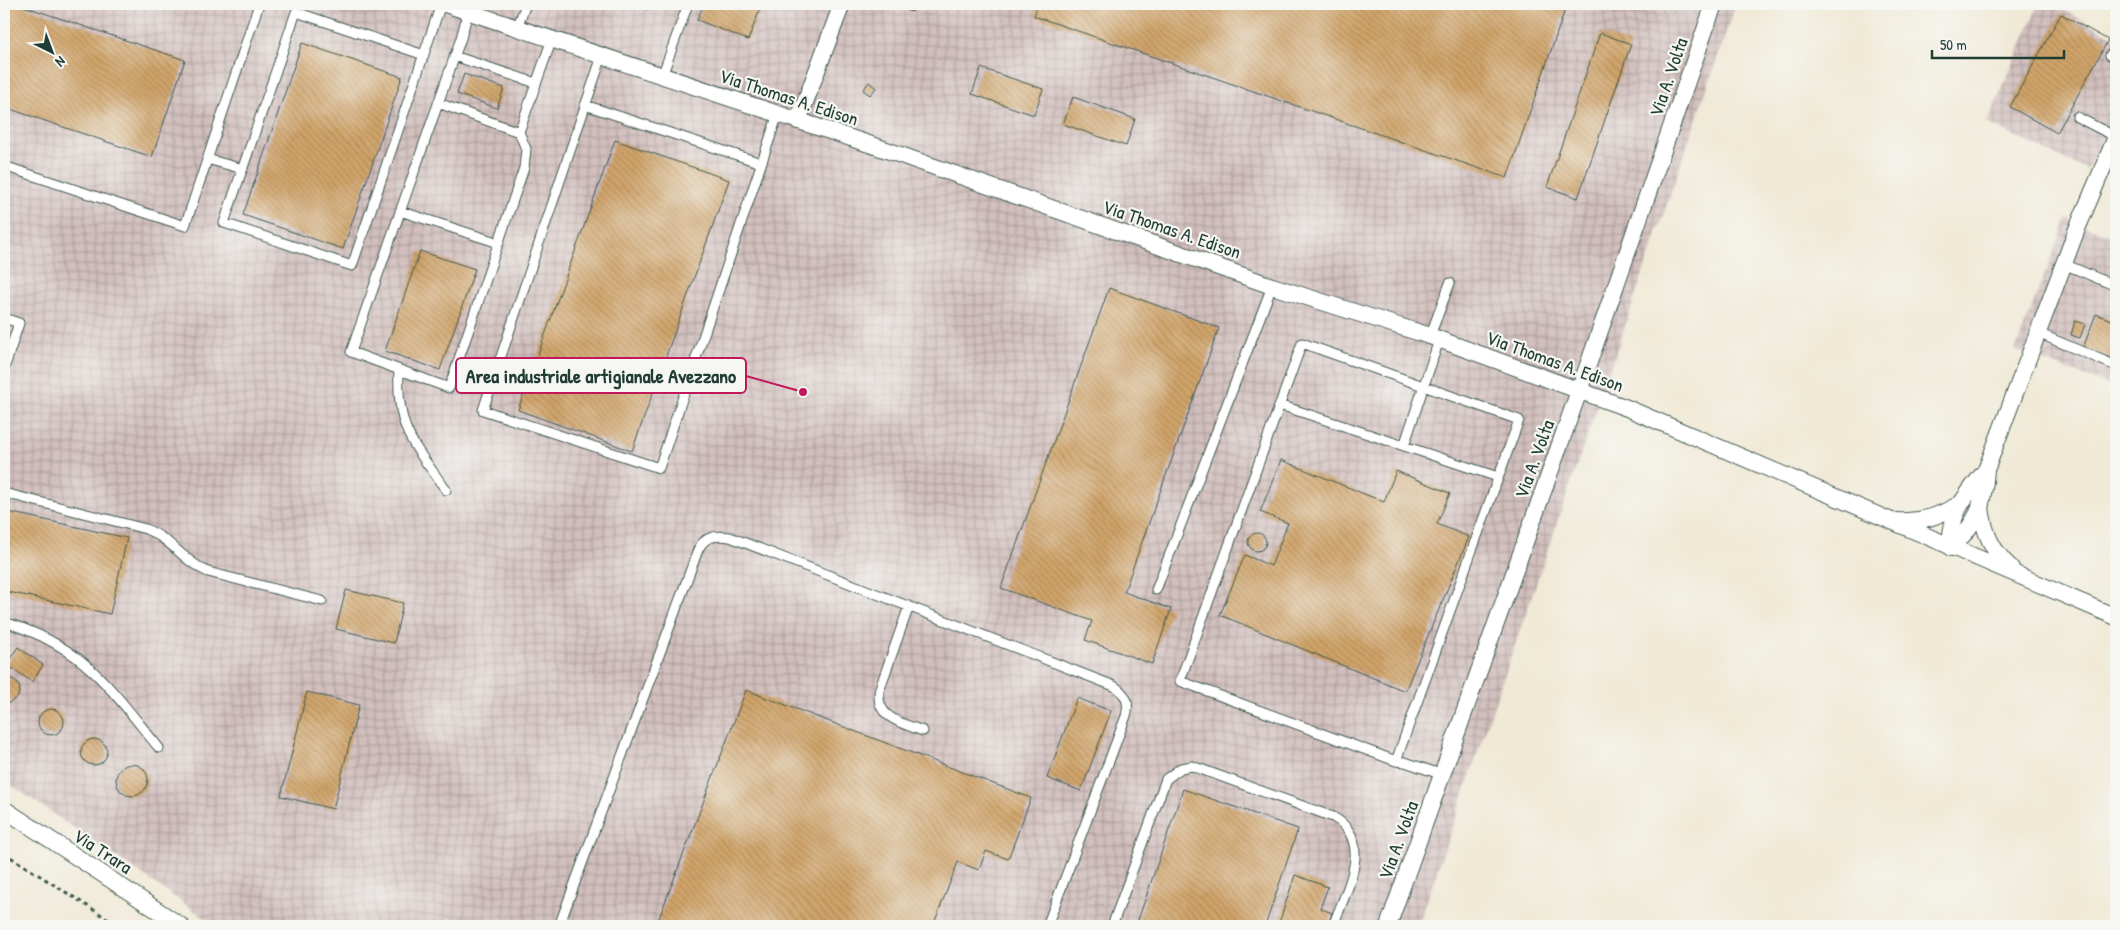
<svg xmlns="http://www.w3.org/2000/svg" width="2120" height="930" font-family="'Patrick Hand',sans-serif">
<defs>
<pattern id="industrial-grid" width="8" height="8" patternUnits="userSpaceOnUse" patternTransform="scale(1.25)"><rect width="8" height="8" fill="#d1bfbd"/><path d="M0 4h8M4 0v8" fill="none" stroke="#a99c9a"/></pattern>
<pattern id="building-back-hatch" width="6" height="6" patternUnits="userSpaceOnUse" patternTransform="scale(1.25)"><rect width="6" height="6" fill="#d1a46a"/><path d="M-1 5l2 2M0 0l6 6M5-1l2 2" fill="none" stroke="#a98758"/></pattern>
</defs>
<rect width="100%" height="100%" fill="#f6f6f2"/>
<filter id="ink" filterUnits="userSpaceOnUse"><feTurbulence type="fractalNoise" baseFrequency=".02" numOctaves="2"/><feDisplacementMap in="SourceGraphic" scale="10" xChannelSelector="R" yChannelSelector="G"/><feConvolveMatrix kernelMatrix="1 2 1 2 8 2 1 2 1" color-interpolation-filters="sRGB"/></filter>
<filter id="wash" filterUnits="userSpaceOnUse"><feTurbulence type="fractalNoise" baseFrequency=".0096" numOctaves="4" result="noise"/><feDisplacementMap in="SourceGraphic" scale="20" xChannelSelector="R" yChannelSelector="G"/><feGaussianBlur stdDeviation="1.12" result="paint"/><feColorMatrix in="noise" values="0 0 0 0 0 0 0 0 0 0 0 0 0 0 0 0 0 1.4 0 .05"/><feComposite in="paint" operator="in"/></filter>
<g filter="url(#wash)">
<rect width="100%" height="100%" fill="#f0e9d5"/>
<path fill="url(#industrial-grid)" d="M4 4H1736L1418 926H217L4 780Z
M2039 4H2052L2116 38V115L2087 170 1987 123Z
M2067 218 2116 239V388L2015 350Z"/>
<g id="blocks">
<path fill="url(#building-back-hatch)" d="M4 4H17L185 60 152 157 4 107Z
M704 4H762L748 40 697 20Z
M896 4H915L912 12 896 6Z
M1038 4H1567L1507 178 1034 16Z
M2061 14 2108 40 2057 133 2010 107Z
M1600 33 1631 44 1578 198 1547 187Z
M302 43 402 77 343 249 243 215Z
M981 68 1043 89 1034 115 972 94Z
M464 74 504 88 497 108 457 94Z
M869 82 876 88 870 95 863 90Z
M1073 97 1135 119 1126 146 1063 124Z
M615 140 729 180 632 451 518 410Z
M420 251 475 269 440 370 385 351Z
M1109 288 1219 328 1124 592 1171 609 1152 664 1085 640 1092 621 1001 588Z
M2096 314 2116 322V360L2083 348Z
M2075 321 2085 324 2080 338 2071 335Z
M1281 460 1384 502 1396 471 1450 493 1437 524 1469 537 1405 691 1220 615 1245 555 1271 566 1288 523 1260 512Z
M4 511 127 538 110 614 4 591Z
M1248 542a9 9 0 1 1 18 0a9 9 0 1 1-18 0Z
M346 590 403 603 394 643 336 629Z
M18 647 43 665 32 682 6 664Z
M8 677 16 681 20 688 18 697 7 704 4 703V678Z
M746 690 1031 798 1008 859 986 851 979 870 958 862 933 926H656Z
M307 692 359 705 333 809 281 796Z
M1077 698 1111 711 1081 791 1047 778Z
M38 722a13 13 0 1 1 26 0a13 13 0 1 1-26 0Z
M81 752a13 13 0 1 1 26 0a13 13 0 1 1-26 0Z
M116 780a16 16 0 1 1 32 0a16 16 0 1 1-32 0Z
M1183 789 1298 829 1265 926H1136Z
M1295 875 1328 887 1320 908 1332 913 1328 926H1278Z"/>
</g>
</g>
<g filter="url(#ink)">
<use href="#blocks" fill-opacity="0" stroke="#3e574c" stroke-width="1"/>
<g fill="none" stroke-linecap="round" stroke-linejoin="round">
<defs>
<path id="lane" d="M646 4H648
M468 12 461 38 351 352 449 388 524 168 526 149 519 132 552 39
M517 28 526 4
M424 55 296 12 224 223 352 266 441 4
M2110 55 2116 58
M454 56 536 83
M602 56 483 410 659 468 778 114
M662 76 688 4
M438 103 519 132
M585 105 761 163
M2077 117 2116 137
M207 159 243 169
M4 166 185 226 259 4
M400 211 499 243
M2064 264 2116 286
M4 318 19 323 4 369
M2038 333 2116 366
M1430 336 1450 283
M399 370C396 430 413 443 446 490
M1280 405 1498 477
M1404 446 1439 340
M4 493 146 529C171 539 184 562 208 572L322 601
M1156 590 1272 286
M909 606 880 688C873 717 901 723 923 731
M4 622C84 646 108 686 159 748
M1396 761 1519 420 1302 343 1180 681 1396 761 1405 762 1443 775
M559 926 698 550C704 536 716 535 730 537L1114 686C1126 694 1130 702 1126 716L1047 926
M1112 926 1166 779 1181 768 1192 766 1333 817C1376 841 1345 892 1333 926"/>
<path id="street" d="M445 4 878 147 1272 286 1430 336 1627 408 2116 617
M798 121 842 4
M1981 507C1984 533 1992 551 2011 568
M1896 521C1920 523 1939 516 1960 504
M1951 548C1978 522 1983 507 1986 470L2077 229 2116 137
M1951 548C1948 515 1966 495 1986 470
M4 809 181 926
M1388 926 1579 391 1714 4"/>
</defs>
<use href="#lane" stroke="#3e574c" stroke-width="11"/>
<use href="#street" stroke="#3e574c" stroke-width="18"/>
<path stroke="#3e574c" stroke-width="3" stroke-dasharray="4 4" stroke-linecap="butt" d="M4 853 119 926"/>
<use href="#lane" stroke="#fff" stroke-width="9"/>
<use href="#street" stroke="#fff" stroke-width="16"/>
</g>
</g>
<g text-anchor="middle" stroke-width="4.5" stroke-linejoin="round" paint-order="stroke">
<g font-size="19" fill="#1f3d34" stroke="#f6f6f2">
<text transform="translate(1668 77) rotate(-71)" y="7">Via A. Volta</text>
<text transform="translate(789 97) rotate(18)" y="7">Via Thomas A. Edison</text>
<text transform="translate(1172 229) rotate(19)" y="7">Via Thomas A. Edison</text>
<text transform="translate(1555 361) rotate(20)" y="7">Via Thomas A. Edison</text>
<text transform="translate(1534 459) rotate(-70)" y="7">Via A. Volta</text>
<text transform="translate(1398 840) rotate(-70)" y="7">Via A. Volta</text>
<text transform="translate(103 851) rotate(33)" y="7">Via Trara</text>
</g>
</g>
<path fill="none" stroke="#c2185b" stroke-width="2" d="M803 392L746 376"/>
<circle fill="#c2185b" stroke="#f6f6f2" stroke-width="2" cx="803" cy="392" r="5"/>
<rect fill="#f6f6f2" stroke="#c2185b" stroke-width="2" x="456" y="358" width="290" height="35" rx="5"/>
<g font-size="20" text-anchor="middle" font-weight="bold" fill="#1f3d34">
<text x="601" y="383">Area industriale artigianale Avezzano</text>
</g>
<rect width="2120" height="930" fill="none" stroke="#f6f6f2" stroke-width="20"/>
<g transform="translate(52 52) rotate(138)" stroke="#f6f6f2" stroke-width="4" paint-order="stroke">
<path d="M0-4L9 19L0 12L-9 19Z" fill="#1f3d34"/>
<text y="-8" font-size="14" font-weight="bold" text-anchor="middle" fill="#1f3d34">N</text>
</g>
<path d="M1932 50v8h132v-8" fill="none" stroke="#1f3d34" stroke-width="2.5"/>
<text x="1940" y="50" font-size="15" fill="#1f3d34" stroke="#f6f6f2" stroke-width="4" paint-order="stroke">50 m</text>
</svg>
